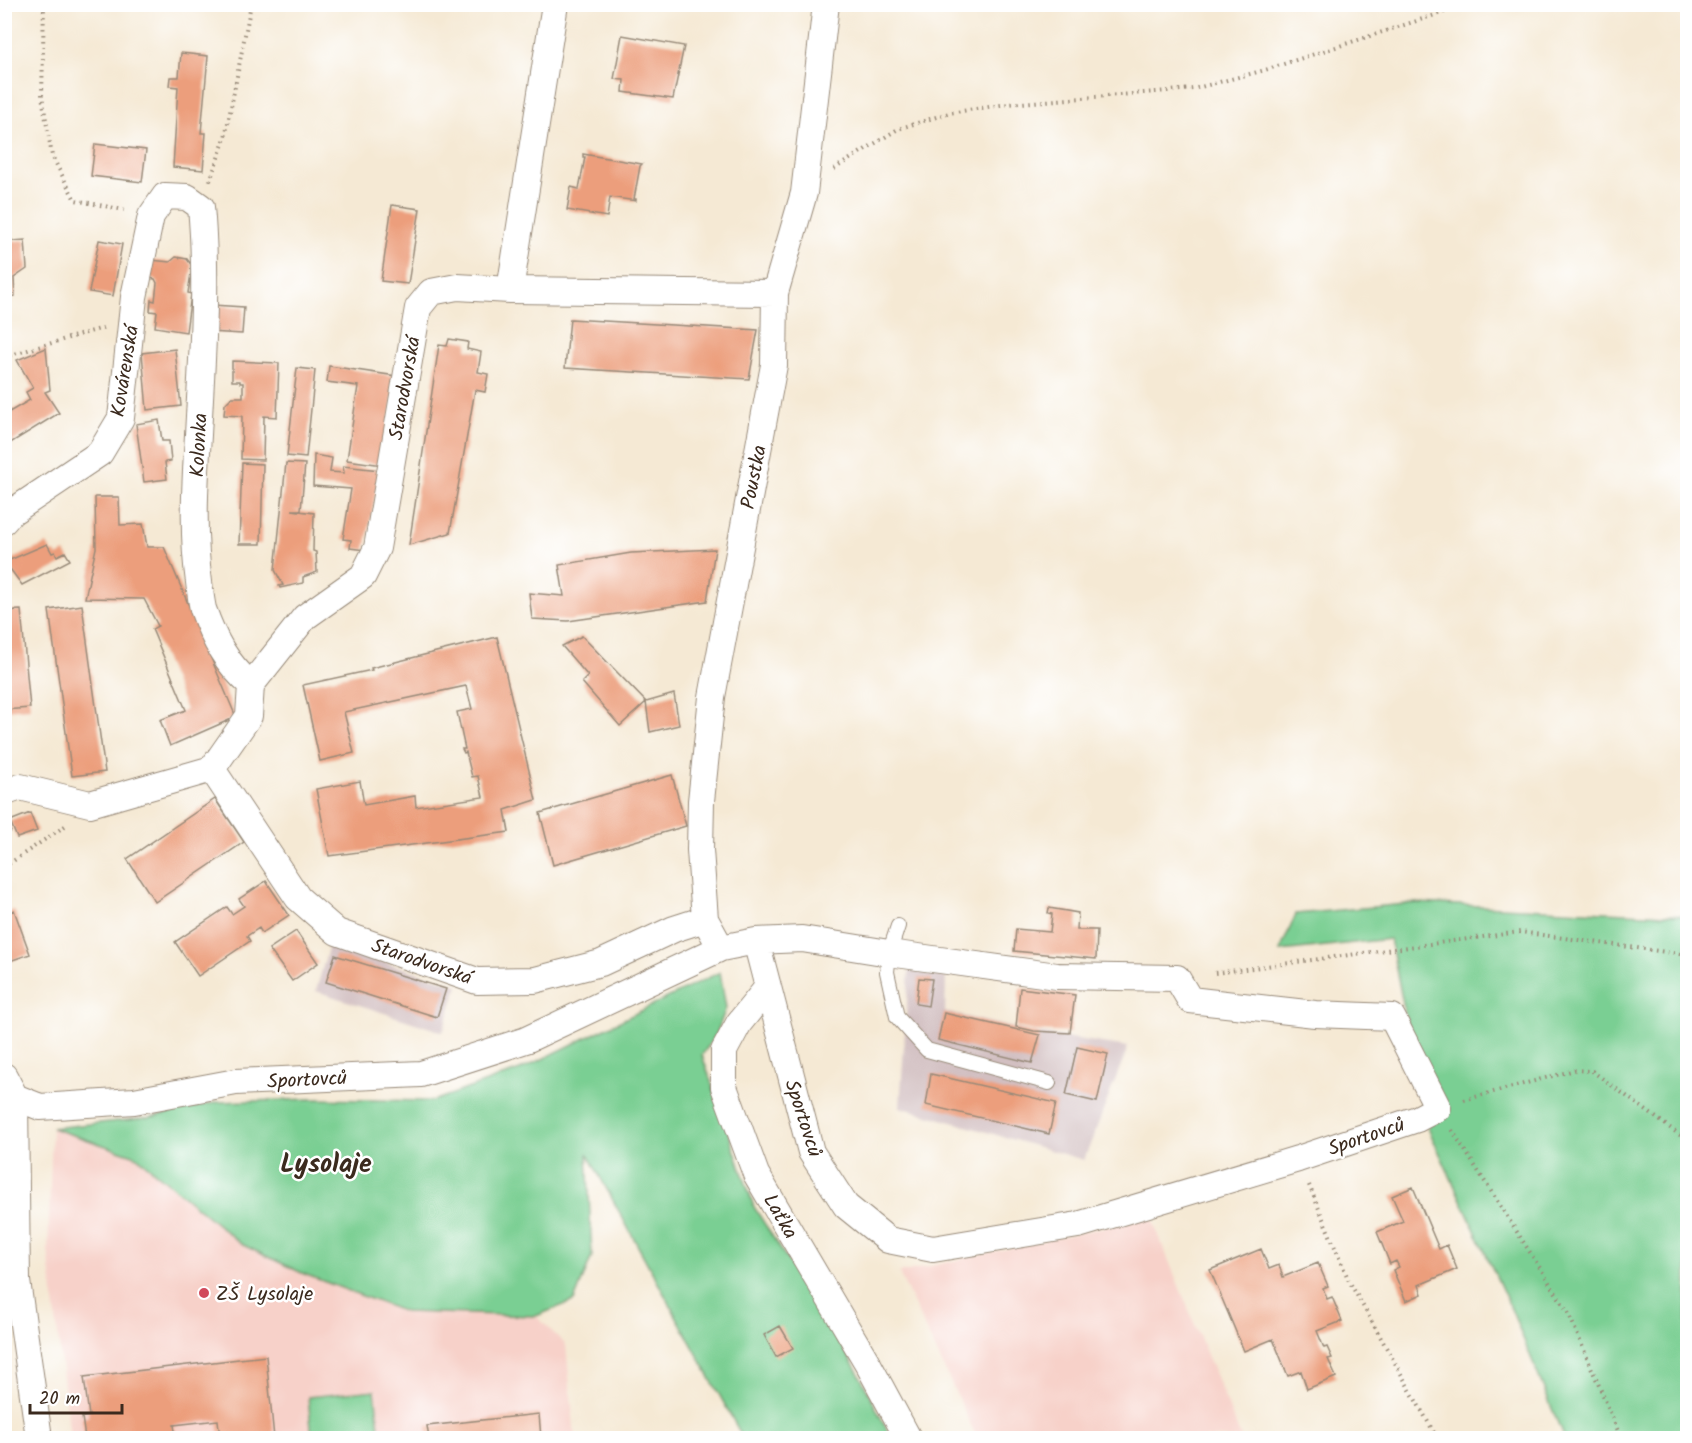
<svg xmlns="http://www.w3.org/2000/svg" width="1692" height="1443" font-family="Kalam,sans-serif">
<rect width="100%" height="100%" fill="#fff"/>
<filter id="ink" filterUnits="userSpaceOnUse"><feTurbulence type="fractalNoise" baseFrequency=".0167" numOctaves="2"/><feDisplacementMap in="SourceGraphic" scale="12" xChannelSelector="R" yChannelSelector="G"/><feConvolveMatrix kernelMatrix="1 2 1 2 8 2 1 2 1" color-interpolation-filters="sRGB"/></filter>
<filter id="wash" filterUnits="userSpaceOnUse"><feTurbulence type="fractalNoise" baseFrequency=".008" numOctaves="4" result="noise"/><feDisplacementMap in="SourceGraphic" scale="24" xChannelSelector="R" yChannelSelector="G"/><feGaussianBlur stdDeviation="1.35" result="paint"/><feColorMatrix in="noise" values="0 0 0 0 0 0 0 0 0 0 0 0 0 0 0 0 0 1.4 0 .05"/><feComposite in="paint" operator="in"/></filter>
<g filter="url(#wash)">
<rect width="100%" height="100%" fill="#f5e9d4"/>
<path fill="#f7d1c9" d="M52 1128 136 1156 241 1244 304 1274 405 1312 536 1316 566 1345 575 1438H70L48 1249Z
M1151 1217 1241 1438H977L899 1273Z"/>
<path fill="#d2bfc1" d="M329 945 458 985 443 1032 316 991Z
M909 970 946 977 945 1012 1031 1032 1128 1047 1084 1160 900 1107Z"/>
<path fill="#7acf93" stroke="#5a7c58" stroke-width="1.5" d="M1417 903 1687 916V1438H1564L1512 1311 1428 1128 1390 939 1280 951 1296 914Z
M720 972 726 1008 716 1035 702 1055 754 1207 858 1372 891 1438H743L587 1153 592 1256 574 1301 536 1316 405 1312 304 1274 241 1244 136 1156 52 1128 147 1118 218 1102 312 1099 433 1101 520 1070Z
M375 1390 380 1438H312L308 1397Z"/>
<g id="blocks">
<path fill="#ec9e7b" d="M622 35 684 46 673 99 623 92 624 80 614 79Z
M181 53 208 56 201 133H206L203 170 173 167 178 87 169 86 170 77H179Z
M95 144 146 150 142 182 91 176Z
M583 154 642 164 640 166 634 199H636V201L610 197 607 217 567 210 571 187 579 189 585 157H583Z
M392 205 420 209 408 284 381 281Z
M4 236H8L13 241 25 240 27 269 14 278 15 296 4 297Z
M99 240 122 244 113 296 89 292Z
M176 257 187 259 192 266 188 293 191 294 186 332 155 327 157 312 150 311 151 300 155 301 157 283 155 279 148 278 151 260 170 262Z
M212 305 244 307 242 334 210 332Z
M570 319 758 330 749 379 565 368Z
M449 339 468 342 467 349 481 352 478 372 488 374 485 392 475 390 450 533 409 545 439 345 447 346Z
M46 348 50 390 45 392 59 413 4 447V415L30 400 26 392 33 388 17 360Z
M175 349 181 406 147 410 142 353Z
M232 361 279 363 277 417 264 416 263 460 241 459 242 416 224 415 225 404 232 397H243V383H240V381H232Z
M329 366 396 376 383 465 347 460 358 386 327 382Z
M297 368 315 370 306 458 287 456Z
M159 420 162 441H169L171 461 165 462 167 479 144 482 136 424Z
M314 455 332 458 330 472 344 473 343 466 380 470 365 550 350 548 351 540 343 539 351 489 313 486Z
M242 463 263 464 261 544H239Z
M286 463 305 464 301 510H292L314 513 313 551 316 552 317 572 303 577V583L280 588 279 586 283 585 275 570Z
M95 497H119L120 525 143 524 147 547H164L236 717 170 746 160 720 186 710 152 629 158 626 144 599 85 598 96 548Z
M47 544 52 553 55 552 57 556 65 552 70 560 22 585 5 562Z
M715 549 707 601 568 621 532 619 529 593 564 596 559 565 631 553Z
M82 605 105 772 72 776 49 610Z
M21 610 30 708 4 710V611Z
M582 636 646 702 620 726 582 682 588 676 562 646Z
M497 637 536 800 505 810 509 832 329 856 316 789 360 781 364 805 415 796 416 807 483 797 478 776 472 777 466 752 464 753 462 749H465L457 712 472 709 466 686 344 712 354 753 320 761 303 685 372 670 371 668Z
M674 694 679 725 650 732 646 702Z
M672 775 686 826 553 865 540 813Z
M215 799 244 842 155 902 127 859Z
M30 813 37 831 17 838 10 821Z
M266 881 289 915 262 933 259 928 247 936 250 941 198 976 175 942 227 907 232 914 244 906 239 899Z
M1049 908 1078 913 1077 930H1097L1096 959 1014 951 1016 929 1050 932 1052 914 1048 913Z
M14 910 30 954 4 963V914Z
M296 931 318 963 292 981 269 949Z
M335 955 446 989 437 1017 326 982Z
M919 978 932 979 928 1006 916 1004Z
M1020 988 1075 995 1070 1033 1034 1031 1016 1027Z
M944 1013 1040 1035 1032 1063 938 1040Z
M1077 1047 1108 1054 1097 1102 1066 1095Z
M931 1074 1056 1103 1049 1134 926 1105Z
M1413 1187 1439 1249 1447 1245 1457 1269 1419 1285 1422 1294 1406 1301 1393 1270 1399 1267 1396 1261 1390 1264 1377 1232 1403 1221 1392 1196Z
M1261 1249 1269 1269 1279 1265 1283 1277 1318 1263 1328 1286 1323 1288 1327 1299 1332 1297 1342 1321 1317 1331 1324 1348 1327 1347 1332 1358 1328 1359 1336 1377 1307 1389 1301 1371 1288 1376 1273 1339 1244 1351 1210 1270Z
M780 1326 793 1348 776 1357 764 1335Z
M266 1356 274 1438H220L218 1420 174 1425 176 1438H85L82 1417 89 1416 84 1377Z
M539 1414 541 1438H429L427 1426Z"/>
</g>
</g>
<g filter="url(#ink)">
<use href="#blocks" fill-opacity="0" stroke="#988a79" stroke-width="1.5"/>
<g fill="none" stroke-linecap="round" stroke-linejoin="round">
<defs>
<path id="lane" d="M898 926 889 953 887 972 897 1017 927 1050 1049 1083"/>
<path id="street" d="M510 290 555 4
M4 521 12 512 100 453 121 418 134 297 151 216 165 196 187 197 201 207C208 283 202 359 198 435 195 484 192 534 199 582 200 590 201 600 203 609 214 640 226 663 251 685
M212 769 298 898 337 932 477 981 535 980 601 963 674 929 705 919
M4 793 20 787 90 804 212 769 249 716 251 685 305 617 363 576 377 548 418 308 431 292 457 287 510 290 775 293
M721 948 705 919 700 850 701 801 712 697 774 365 775 293 804 193 826 4
M768 987 739 1023 724 1051V1087L756 1174 868 1364 908 1438
M4 1076 15 1097 17 1281 39 1438
M15 1097 40 1107 134 1101 236 1082 421 1074 526 1040 721 948 756 941 802 939 889 953 1057 976 1177 978 1190 1000 1315 1014 1392 1017 1438 1108 1417 1119 1298 1159 1078 1225 933 1249 888 1240 846 1206 811 1152 756 941"/>
</defs>
<use href="#lane" stroke="#988a79" stroke-width="16"/>
<use href="#street" stroke="#988a79" stroke-width="28"/>
<path stroke="#988a79" stroke-width="4" stroke-dasharray="1.5 4.5" stroke-linecap="butt" d="M44 4 42 96 52 156 75 200 124 210
M834 169 898 129 949 113 1008 104 1193 89 1265 70 1469 4
M210 181 225 138 251 4
M4 357 103 328
M4 833 14 829
M4 867 65 826
M1215 973 1520 932 1688 955
M1464 1100 1575 1070 1592 1071 1688 1141
M1452 1130 1568 1312 1621 1438
M1309 1185 1349 1281 1437 1438"/>
<use href="#lane" stroke="#fff" stroke-width="14"/>
<use href="#street" stroke="#fff" stroke-width="26"/>
</g>
</g>
<circle fill="#d1495b" stroke="#fff" stroke-width="2" cx="204" cy="1293" r="6"/>
<g text-anchor="middle" stroke-width="5" stroke-linejoin="round" paint-order="stroke">
<g font-size="20" fill="#3b2a1e" stroke="#fff">
<text transform="translate(124 371) rotate(-81)" y="7">Kovárenská</text>
<text transform="translate(404 388) rotate(-80)" y="7">Starodvorská</text>
<text transform="translate(198 445) rotate(-87)" y="7">Kolonka</text>
<text transform="translate(753 477) rotate(-79)" y="7">Poustka</text>
<text transform="translate(422 961) rotate(19)" y="7">Starodvorská</text>
<text transform="translate(307 1079) rotate(-3)" y="7">Sportovců</text>
<text transform="translate(804 1118) rotate(72)" y="7">Sportovců</text>
<text transform="translate(1366 1136) rotate(-19)" y="7">Sportovců</text>
<text transform="translate(781 1216) rotate(60)" y="7">Laťka</text>
</g>
<g font-size="20" fill="#3b2a1e" stroke="#fff" text-anchor="start">
<text x="216" y="1300">ZŠ Lysolaje</text>
</g>
<g font-size="26" font-weight="bold" fill="#3b2a1e" stroke="#fff">
<text x="326" y="1172">Lysolaje</text>
</g>
</g>
<rect width="1692" height="1443" fill="none" stroke="#fff" stroke-width="24"/>
<path d="M30 1404v9h92v-9" fill="none" stroke="#3b2a1e" stroke-width="3"/>
<text x="39" y="1404" font-size="18" fill="#3b2a1e" stroke="#ffffff" stroke-width="4.5" paint-order="stroke">20 m</text>
</svg>
